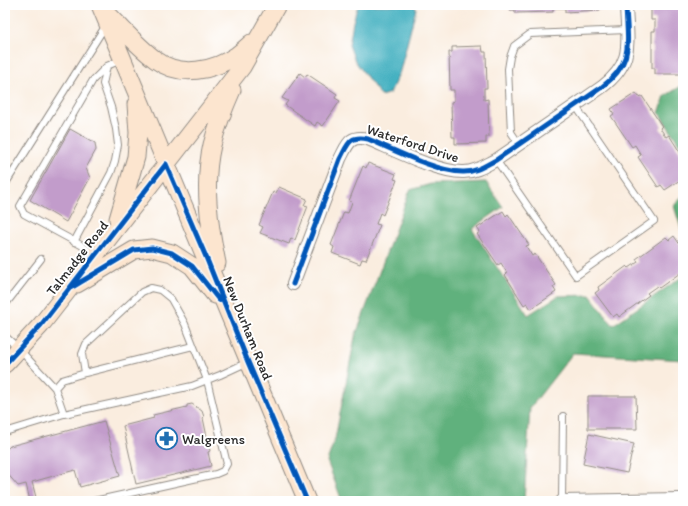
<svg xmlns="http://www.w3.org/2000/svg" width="688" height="506" font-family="Itim,sans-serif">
<rect width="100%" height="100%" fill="#fff"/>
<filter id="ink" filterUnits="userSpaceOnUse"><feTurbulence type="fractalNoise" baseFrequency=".025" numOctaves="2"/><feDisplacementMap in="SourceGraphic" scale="8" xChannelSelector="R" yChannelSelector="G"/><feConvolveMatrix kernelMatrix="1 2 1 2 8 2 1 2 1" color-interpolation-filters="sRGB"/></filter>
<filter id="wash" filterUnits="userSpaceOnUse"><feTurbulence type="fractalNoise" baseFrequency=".012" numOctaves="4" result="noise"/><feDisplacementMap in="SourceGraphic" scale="16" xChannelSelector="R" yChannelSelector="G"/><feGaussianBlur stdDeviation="0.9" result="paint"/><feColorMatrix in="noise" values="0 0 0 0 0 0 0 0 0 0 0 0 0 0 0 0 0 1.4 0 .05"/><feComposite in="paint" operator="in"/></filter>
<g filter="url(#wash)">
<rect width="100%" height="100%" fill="#faeddf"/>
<path fill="#61b17d" stroke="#466e54" d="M683 85V150L659 113 665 96Z
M486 182 503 207 472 229 528 315 558 296 590 295 613 325 683 276V360L573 353 530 408 524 501H342L327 461 335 439 355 337 410 190 431 184Z
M683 195V235L674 206Z"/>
<path fill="#44b1c1" stroke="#386e76" d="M360 5H415L416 9 400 71 390 93 381 96 355 61 349 45 353 22 357 8Z"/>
<g id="blocks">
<path fill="#c29ccb" d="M510 5H607V7H600V10L565 12V8H553V12L515 13V10H510Z
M651 5H683V74H655V68H652V31H655V20H651Z
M482 46 483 52H486L487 88H484V100L488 99 489 137H486V143L455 144V137H452L451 102 454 101V90H450L449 52H452V47Z
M300 73 305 77 307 74 337 94 335 98 340 101 323 126 317 122 315 126 285 105 288 101 282 98Z
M636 93 639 97 642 96 662 126 660 128 666 137 669 135 683 157V178L665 190 661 185 658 187 638 157 641 155 635 145 632 147 611 116 614 114 611 109Z
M70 129 95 143 96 150 86 168 90 178 66 222 30 200Z
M368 163 396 174 394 179 397 180 383 215 380 213 376 224 380 225 366 260 362 259 360 264 332 253 334 247 331 245 344 212 348 213 352 202 349 201 363 166 366 168Z
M279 187 307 199 304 205 308 206 295 240 291 238 289 244 260 233 263 227 259 225 273 192 276 193Z
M503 211 506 216 508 214 529 245 526 246 532 256 535 254 556 285 553 287 556 292 531 309 527 303 524 305 505 275 507 273 501 263 498 265 477 234 480 232 477 228Z
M674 236 683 249V271L659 288 657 286 647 293 649 295 619 317 617 314 613 317 595 293 599 290 598 287 627 266 629 268 638 262 636 259 666 237 669 240Z
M588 396H636L637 429H588Z
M192 404 202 411 204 417 203 418 210 451 208 452 211 466 136 484 123 426 154 418 153 415 187 407V405Z
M104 421 120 476 80 487 75 470 32 482 37 501H30L26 484 18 486 5 471V451L10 446Z
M589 434 634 444 627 473 583 464Z"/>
</g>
</g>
<g filter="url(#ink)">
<use href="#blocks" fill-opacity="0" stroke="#928c85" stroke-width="1"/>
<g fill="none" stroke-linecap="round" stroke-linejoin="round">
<defs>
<path id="lane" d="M519 144 511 132 508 69 510 57 514 46 530 34 627 30
M496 160 576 276 654 221 575 105
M6 183 106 25
M74 242 111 173 115 161 118 145 116 129 111 107 103 84 107 66
M94 254 81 245 24 214 20 206 93 80 107 66 121 60
M5 305 41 259
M5 336 19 349 55 388 64 414 192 386 220 375 248 362
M85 373 193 346
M55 388 62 380 85 373 82 354 86 344 142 292 151 288 160 290 171 299 185 324 207 380 227 464 223 471 216 474 94 501
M5 432 64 414
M5 499 7 501
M562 501 563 416"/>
<path id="street" d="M293 284 340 159C348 144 349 135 368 139 392 149 439 173 464 172 476 172 486 165 496 160L602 87C635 62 627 42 626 5
M562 501 680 499V501"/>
<path id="secondary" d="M100 5 307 501
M107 13C123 29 138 47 156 60 180 78 214 71 237 55 242 51 247 47 251 43
M118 219 136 157 138 133 136 104
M217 263C209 225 203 183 212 145 217 126 224 108 232 90
M77 284 134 250 152 248 172 253 192 266 215 295
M5 364 41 325 242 67 277 5"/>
</defs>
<use href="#lane" stroke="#928c85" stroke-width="8"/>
<use href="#street" stroke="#928c85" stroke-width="14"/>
<use href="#secondary" stroke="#928c85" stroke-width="19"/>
<use href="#lane" stroke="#fff" stroke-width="6"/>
<use href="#street" stroke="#fff" stroke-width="12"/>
<use href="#secondary" stroke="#fce5cf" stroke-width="17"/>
<defs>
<path id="cycleway" d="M293 284 340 159C348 144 349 135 368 139 392 149 439 173 464 172 476 172 486 165 496 160L602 87C635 62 627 42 626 5
M74 286 134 250 152 248 172 253 192 266 219 300
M5 364 41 325 166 164 206 257 248 362 307 501"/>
</defs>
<use href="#cycleway" stroke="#fff" stroke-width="8"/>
<use href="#cycleway" stroke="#0057b8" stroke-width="5"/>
</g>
</g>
<defs>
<symbol id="pharmacy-ring" viewBox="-11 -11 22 22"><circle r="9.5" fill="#fff" stroke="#1f6fb2" stroke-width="1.5"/><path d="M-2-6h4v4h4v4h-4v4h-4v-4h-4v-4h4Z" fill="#1f6fb2"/></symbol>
</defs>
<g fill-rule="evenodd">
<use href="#pharmacy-ring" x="154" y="426" width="25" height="25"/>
</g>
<g text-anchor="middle" stroke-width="4" stroke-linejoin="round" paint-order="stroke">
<g font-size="14" fill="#2b2b2b" stroke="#fff">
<text transform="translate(413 143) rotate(18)" y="5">Waterford Drive</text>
<text transform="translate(77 258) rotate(-52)" y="5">Talmadge Road</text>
<text transform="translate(248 328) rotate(68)" y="5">New Durham Road</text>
</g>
<g font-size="14" fill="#2b2b2b" stroke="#fff" text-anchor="start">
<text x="182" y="444">Walgreens</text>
</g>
</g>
<rect width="688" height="506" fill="none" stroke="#fff" stroke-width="20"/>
</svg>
